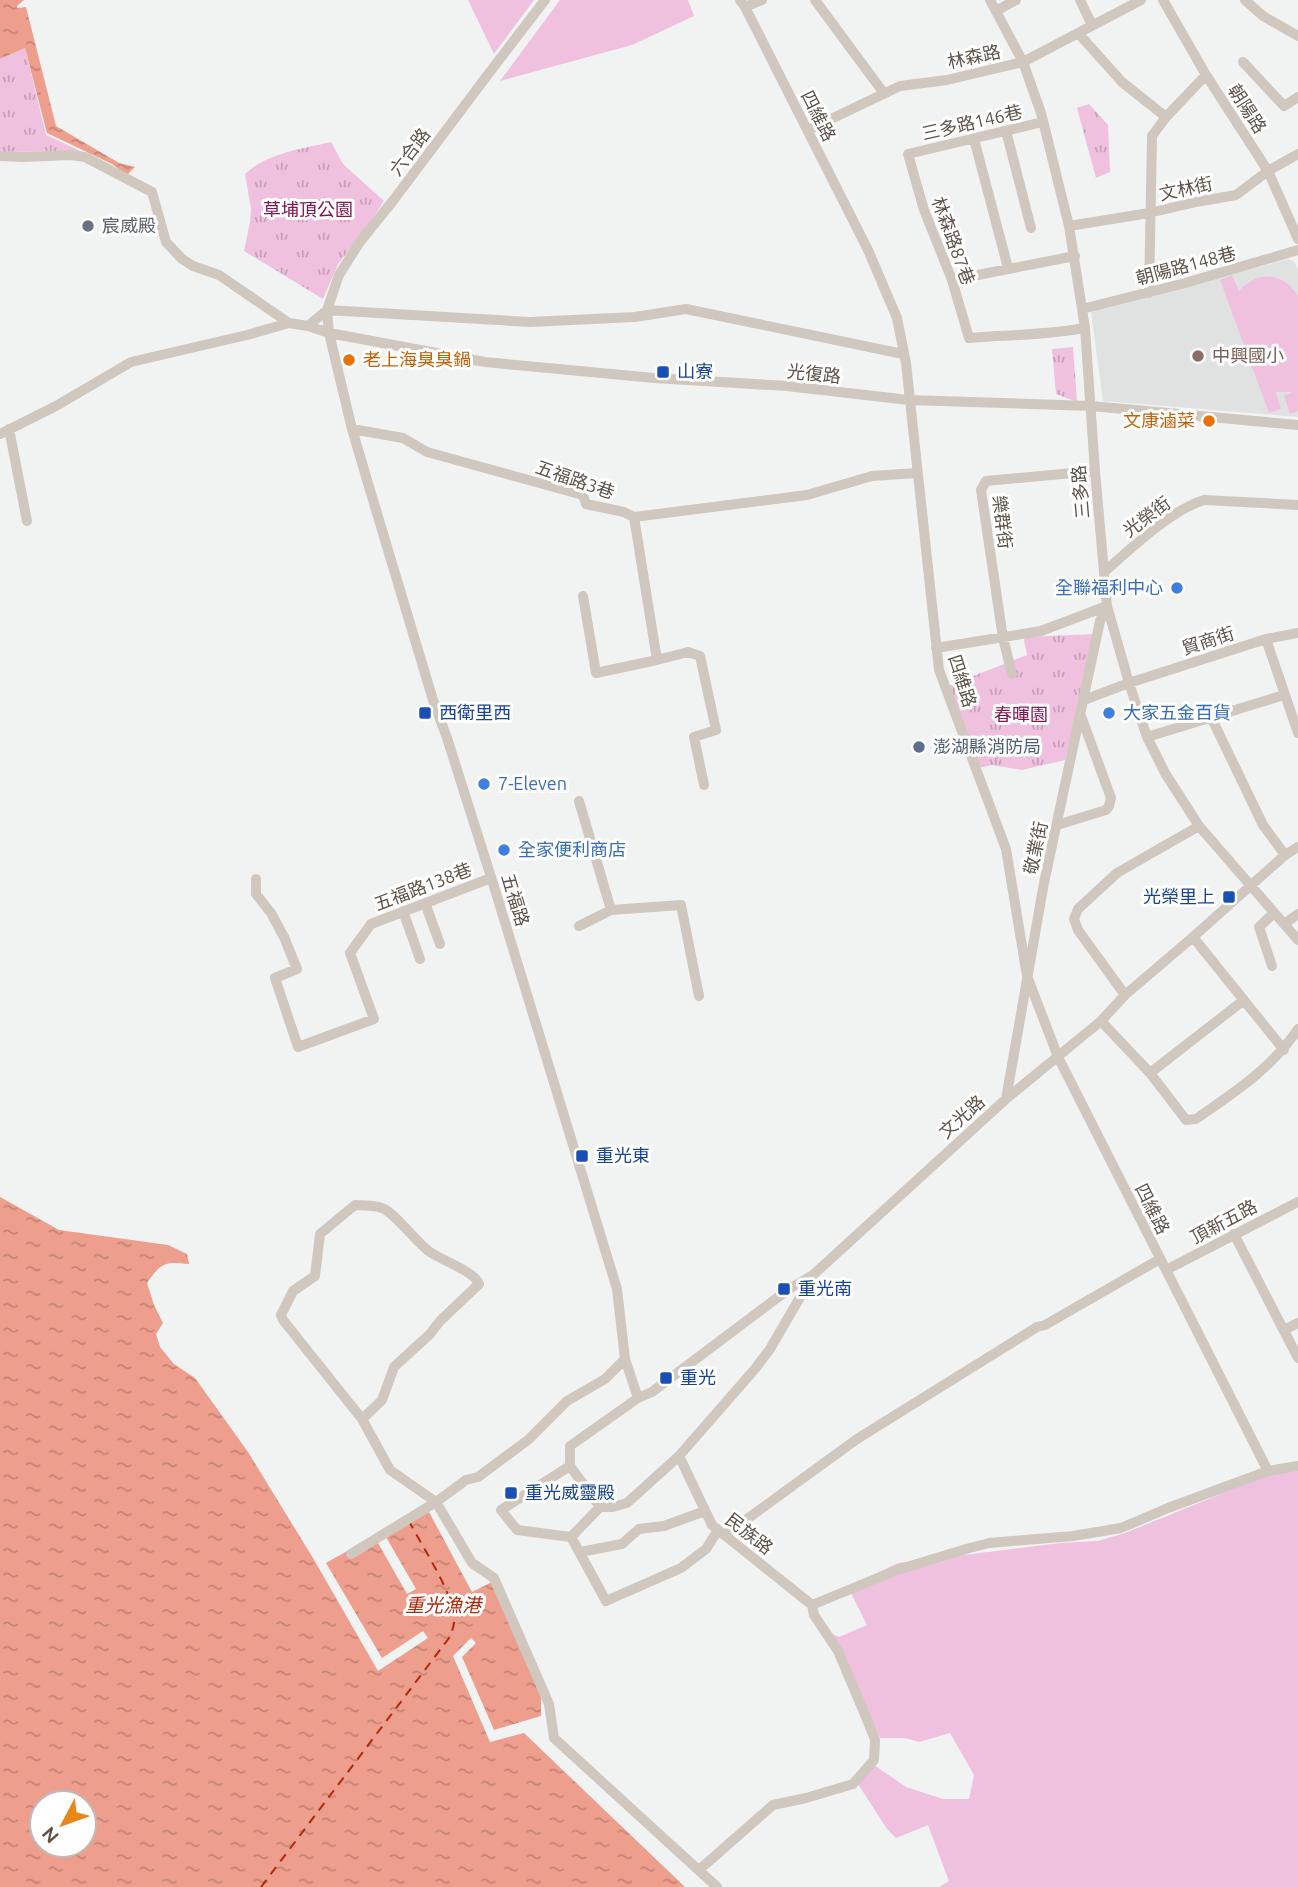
<svg xmlns="http://www.w3.org/2000/svg" width="1298" height="1887" font-family="Ubuntu,'Noto Sans TC',sans-serif">
<defs>
<pattern id="park-tufts" width="24" height="20" patternUnits="userSpaceOnUse" patternTransform="scale(1.75)"><rect width="24" height="20" fill="#f0c0df"/><path d="M3 7l-1-3M5 7V3M7 7l1-3M15 17l-1-3M17 17v-4M19 17l1-3" fill="none" stroke="#c69fb7"/></pattern>
<pattern id="water-ripples" width="26" height="14" patternUnits="userSpaceOnUse" patternTransform="scale(1.75)"><rect width="26" height="14" fill="#ee9e8d"/><path d="M2 4q2-2 4 0t4 0M15 11q2-2 4 0t4 0" fill="none" stroke="#c48375"/></pattern>
</defs>
<rect width="100%" height="100%" fill="#f1f3f3"/>
<path fill="#e0e2e1" d="M1289 259 1295 262 1298 270V417L1103 401 1091 311Z"/>
<path fill="#f0c0df" d="M468 0H534L494 54Z
M560 0H688L694 16 632 45 500 81Z
M1232 275 1239 291C1257 270 1284 272 1298 296V411L1290 414 1284 396 1293 392H1276L1281 409 1269 413 1220 280Z
M1298 1471V1887H939L949 1881 928 1825 896 1838 887 1829 858 1784 874 1765 906 1787 943 1799H969L974 1775 950 1733 919 1742 905 1738H880L837 1645 827 1632 839 1637 867 1625 848 1587 898 1563 1060 1543 1098 1541 1125 1533 1270 1474Z"/>
<path fill="url(#park-tufts)" d="M25 48 46 135 80 151 0 152V59Z
M1089 104 1108 125 1110 172 1096 178 1077 108Z
M331 142 343 164 384 201 371 221 338 264 323 299 244 251 250 222 251 209 245 174C267 153 302 149 331 142Z
M1073 347 1077 402 1056 394 1052 349Z
M1096 634 1065 760 1022 770 992 765 979 768 948 686 1027 655 1024 640 1026 637Z"/>
<path fill="url(#water-ripples)" fill-rule="evenodd" d="M0 0H24L17 6V8L26 7 56 126 119 163 135 167 127 175 112 164 47 133 25 48 0 59Z
M0 1197 59 1230 168 1245 187 1254 189 1264C164 1261 161 1263 147 1283L154 1305 163 1323 156 1334 160 1347 174 1364 195 1378 248 1452 313 1558 378 1671 428 1638 423 1631 382 1658 326 1563 374 1536 407 1594 416 1589 386 1537 429 1512 472 1592 494 1581 541 1688V1716L494 1730 462 1657 476 1643 471 1638 453 1656 490 1742 524 1733 685 1887H0ZM42 1803H84V1845H42Z"/>
<g fill="none" stroke-linecap="round" stroke-linejoin="round">
<path stroke="#b0290b" stroke-width="2" stroke-dasharray="9 7" stroke-linecap="butt" d="M261 1887 449 1638C452 1631 455 1625 454 1617 453 1593 422 1546 410 1523"/>
<path stroke="#d0c7bf" stroke-width="10" d="M545 0 486 77 392 202 359 243 339 275 327 310 329 333 352 429 370 490 433 700 447 738 492 880 617 1289 625 1359 638 1398
M740 0 745 7 868 250 897 318 906 363 939 670 1006 849 1027 976 1058 1057 1268 1471
M815 0 883 92
M990 0 1023 62 1041 113 1069 226 1085 328 1095 471 1107 606 1129 683 1147 737 1165 773 1199 826 1298 940
M1080 0 1092 25
M1163 0 1206 75 1268 171 1298 239
M1245 0 1263 16 1298 36
M745 7 762 0
M996 11 1016 0
M1078 33 1122 82 1166 117
M1243 62 1284 106 1298 97
M1043 122 908 154 924 210 952 280 969 338C1008 335 1047 335 1085 328
M808 130 900 86 947 80 1023 62 1141 0
M1006 131 1031 228
M974 139 1008 268
M0 156 23 157 71 155 85 157 152 192 166 242 182 259 193 266 219 275 289 323 308 326 329 333 485 362 654 378 787 386 909 400 1091 406 1298 425
M1069 226 1149 213 1196 202 1236 195 1268 171 1298 154
M952 280 1075 256
M1149 293 1152 136 1166 117 1206 75
M1082 309 1185 283 1298 250
M308 326 327 310 530 322 635 317 686 309 903 354
M9 429 27 521
M352 429 403 438 427 452 583 495 586 504 624 512 634 517 807 495 872 476 917 473
M0 434 56 406 131 362 247 335 289 323
M634 517 657 660 688 652 700 656 716 730 694 737 704 785
M1105 571C1132 548 1171 510 1204 500L1298 505
M583 596 596 673 657 660
M1266 639 1298 733
M936 648 1041 631 1107 606
M1012 674 1003 638 981 490 986 481 1095 471
M1084 700 1129 683 1266 639 1298 633
M1211 717 1263 825 1285 855
M1147 737 1284 695
M579 801 611 910
M1057 825 1106 810 1109 806 1111 798 1081 716
M256 879V894L271 913 284 937 297 969 275 978 298 1047 374 1019 350 953 371 924 491 878
M425 903 440 944
M403 911 420 959
M1284 924 1298 914
M579 926 611 910 681 905 699 996
M1193 937 1284 1050
M1272 966 1259 927 1274 913
M1125 995 1078 930 1074 919 1078 909 1117 873 1199 826
M1101 1021 1150 1073 1186 1120 1196 1119C1236 1091 1271 1069 1298 1029
M1150 1073 1244 1000
M1006 1099 1044 883 1100 621 1107 606
M1234 1234 1298 1358
M1166 1270 1298 1202
M813 1275 770 1349 754 1370 679 1456 627 1503 613 1507H600L570 1466V1446L638 1398 652 1392 789 1289 813 1275 1006 1099 1101 1021 1125 995 1193 937 1285 855 1298 847
M1284 1330 1298 1323
M362 1419 382 1400 394 1367 430 1334 440 1321 479 1284C474 1271 443 1261 430 1252 417 1243 394 1212 382 1208 374 1205 364 1206 355 1205L320 1234 315 1276 293 1291 281 1315 283 1320 362 1419 390 1470 436 1502 472 1563 494 1578 549 1704 554 1738 717 1887
M679 1456 712 1525 812 1605 814 1615 838 1651 866 1717 875 1740 874 1760 853 1784 806 1798 773 1805 699 1870
M570 1466 501 1510 517 1530 571 1537 606 1601 681 1568 706 1549 718 1530
M725 1535 857 1439 1037 1327 1045 1325 1160 1259
M571 1537 600 1507
M580 1552 622 1544 639 1529 664 1526 705 1511
M351 1554 436 1502 466 1480 478 1477 528 1440 567 1401 605 1379 625 1359
M812 1605 897 1570 966 1549 989 1543 1073 1536 1121 1528 1168 1508 1268 1471 1298 1466"/>
</g>
<circle fill="#6b7280" stroke="#fff" stroke-width="2.5" cx="88" cy="226" r="7"/>
<circle fill="#8d6e63" stroke="#fff" stroke-width="2.5" cx="1198" cy="356" r="7"/>
<g fill="#e8710a" stroke="#fff" stroke-width="2.5">
<circle cx="349" cy="360" r="7"/>
<circle cx="1209" cy="421" r="7"/>
</g>
<g fill="#1a4fb4" stroke="#fff" stroke-width="2.5">
<rect x="656" y="365" width="14" height="14" rx="3.5"/>
<rect x="418" y="706" width="14" height="14" rx="3.5"/>
<rect x="1222" y="890" width="14" height="14" rx="3.5"/>
<rect x="575" y="1149" width="14" height="14" rx="3.5"/>
<rect x="777" y="1282" width="14" height="14" rx="3.5"/>
<rect x="659" y="1371" width="14" height="14" rx="3.5"/>
<rect x="504" y="1486" width="14" height="14" rx="3.5"/>
</g>
<g fill="#3f7fe0" stroke="#fff" stroke-width="2.5">
<circle cx="1177" cy="588" r="7"/>
<circle cx="1109" cy="713" r="7"/>
<circle cx="484" cy="784" r="7"/>
<circle cx="504" cy="850" r="7"/>
</g>
<circle fill="#5c6f8a" stroke="#fff" stroke-width="2.5" cx="919" cy="747" r="7"/>
<g text-anchor="middle" stroke-width="6" stroke-linejoin="round" paint-order="stroke">
<g font-size="18" fill="#5f5349" stroke="#fff">
<text transform="translate(974 57) rotate(-12)" y="6">林森路</text>
<text transform="translate(1247 109) rotate(57)" y="6">朝陽路</text>
<text transform="translate(818 116) rotate(63)" y="6">四維路</text>
<text transform="translate(972 123) rotate(-13)" y="6">三多路146巷</text>
<text transform="translate(410 152) rotate(-53)" y="6">六合路</text>
<text transform="translate(1186 189) rotate(-12)" y="6">文林街</text>
<text transform="translate(953 241) rotate(70)" y="6">林森路87巷</text>
<text transform="translate(1186 266) rotate(-15)" y="6">朝陽路148巷</text>
<text transform="translate(814 374) rotate(6)" y="6">光復路</text>
<text transform="translate(575 480) rotate(19)" y="6">五福路3巷</text>
<text transform="translate(1081 492) rotate(-95)" y="6">三多路</text>
<text transform="translate(1147 517) rotate(-37)" y="6">光榮街</text>
<text transform="translate(1002 522) rotate(83)" y="6">樂群街</text>
<text transform="translate(1208 641) rotate(-18)" y="6">貿商街</text>
<text transform="translate(962 681) rotate(72)" y="6">四維路</text>
<text transform="translate(1036 848) rotate(-78)" y="6">敬業街</text>
<text transform="translate(423 887) rotate(-21)" y="6">五福路138巷</text>
<text transform="translate(515 900) rotate(73)" y="6">五福路</text>
<text transform="translate(962 1117) rotate(-42)" y="6">文光路</text>
<text transform="translate(1152 1209) rotate(63)" y="6">四維路</text>
<text transform="translate(1224 1222) rotate(-28)" y="6">頂新五路</text>
<text transform="translate(749 1534) rotate(38)" y="6">民族路</text>
</g>
<g font-size="18" fill="#831650" stroke="#fff">
<text x="308" y="216">草埔頂公園</text>
<text x="1021" y="721">春暉園</text>
</g>
<g font-size="18" fill="#5b616d" stroke="#fff" text-anchor="start">
<text x="102" y="232">宸威殿</text>
</g>
<g font-size="18" fill="#785e54" stroke="#fff" text-anchor="start">
<text x="1212" y="362">中興國小</text>
</g>
<g font-size="18" fill="#c56008" stroke="#fff" text-anchor="start">
<text x="363" y="366">老上海臭臭鍋</text>
<text x="1195" y="427" text-anchor="end">文康滷菜</text>
</g>
<g font-size="18" fill="#164399" stroke="#fff" text-anchor="start">
<text x="677" y="378">山寮</text>
<text x="439" y="719">西衛里西</text>
<text x="1215" y="903" text-anchor="end">光榮里上</text>
<text x="596" y="1162">重光東</text>
<text x="798" y="1295">重光南</text>
<text x="680" y="1384">重光</text>
<text x="525" y="1499">重光威靈殿</text>
</g>
<g font-size="18" fill="#366cbe" stroke="#fff" text-anchor="start">
<text x="1163" y="594" text-anchor="end">全聯福利中心</text>
<text x="1123" y="719">大家五金百貨</text>
<text x="498" y="790">7-Eleven</text>
<text x="518" y="856">全家便利商店</text>
</g>
<g font-size="18" fill="#4e5e75" stroke="#fff" text-anchor="start">
<text x="933" y="753">澎湖縣消防局</text>
</g>
<g font-size="19" font-style="italic" fill="#b0290b" stroke="#fff">
<text x="443" y="1612">重光漁港</text>
</g>
</g>
<g transform="translate(63 1824) rotate(229)"><circle r="33" fill="#ffffff" stroke="#bfbab6" stroke-width="2"/>
<path d="M0-5L12 26L0 18L-12 26Z" fill="#e78717"/>
<text y="-10" font-size="19" font-weight="bold" text-anchor="middle" fill="#5f5349">N</text>
</g>
</svg>
